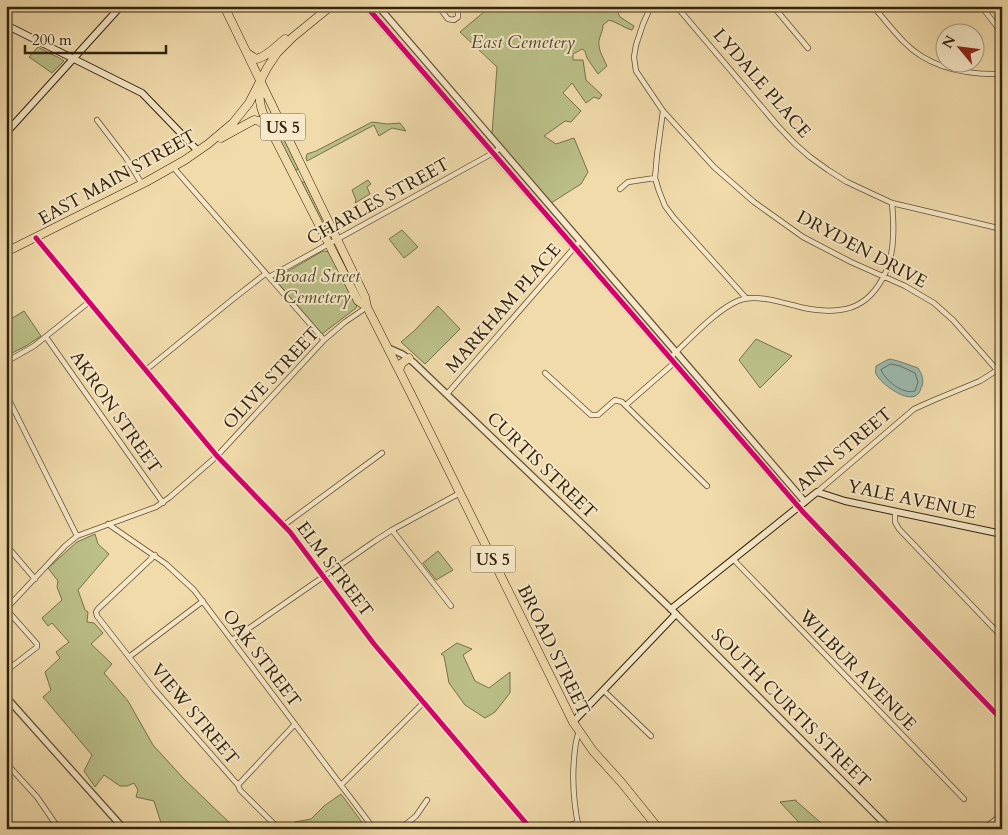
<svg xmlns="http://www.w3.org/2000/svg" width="1008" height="835" font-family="Cardo,serif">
<rect width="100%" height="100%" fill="#f1dbab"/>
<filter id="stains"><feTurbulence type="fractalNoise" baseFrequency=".004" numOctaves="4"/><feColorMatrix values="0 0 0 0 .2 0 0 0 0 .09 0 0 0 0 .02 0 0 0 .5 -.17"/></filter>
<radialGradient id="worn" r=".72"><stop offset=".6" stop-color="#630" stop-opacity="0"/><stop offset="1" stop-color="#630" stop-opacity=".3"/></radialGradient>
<path fill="#bbc088" stroke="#76714b" d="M491 6H598L600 9 606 11 615 6 620 17 634 26 632 30C624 28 617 22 609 20L603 25C603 30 601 33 600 37 596 47 603 57 607 66L598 74 587 58 585 51 582 49 573 54V60H583L586 80 602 95 599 99 594 97 586 103 572 83 563 93 581 111 571 122 565 121 544 136 556 144 574 138 588 172 581 184 551 203 492 134 497 67 460 32Z
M38 47 63 60 64 61 52 73 29 57Z
M271 111 299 167 297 170H295L293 169 267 115 271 113Z
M372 122 387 124 400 123 406 131 392 128 379 136 374 125 307 161 306 158 307 154 316 151Z
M368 180 371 184 367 187 370 194 355 203 356 200 352 190Z
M302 182H305L330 231 329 233H327L302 183Z
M402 230 418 247 404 258 389 239Z
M323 251 330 252 357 305 356 308 322 334 276 281V278Z
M438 306 460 329 425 364 401 342 414 331Z
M24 311 41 336 26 346 6 356V322Z
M756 339 792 356 760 388 739 360Z
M95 534 98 544 109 554 78 590 85 610 88 612 87 622 94 623 103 633 91 644 112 664 104 673 128 701 153 745 184 779 236 829H163L154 801 136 797 138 790 134 783 127 786H120L104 775 95 787 84 771 92 755 43 697 51 690 45 672 60 658 56 652 69 642 52 623 48 626 42 618 62 600 57 587 58 581 48 568 77 542Z
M438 551 453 570 436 580 423 563Z
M457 643 472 649 463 655 475 681 489 688 510 672V693L495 712 485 718 465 705 449 683 444 656 441 654Z
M341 794 367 829H291L295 822 311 819 324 806Z
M796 800V801L828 829H805L780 802Z"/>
<path fill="#9cbab0" stroke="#727d6f" d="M890 359C900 361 909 365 918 368 922 374 924 380 922 386 920 390 920 394 915 396 905 401 881 384 876 374 875 372 876 369 876 366L887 360Z"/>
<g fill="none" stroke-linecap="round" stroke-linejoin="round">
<path stroke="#676e5f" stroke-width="1" d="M891 364 900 366 915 373 918 382 915 391C903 395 885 380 881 370Z"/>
<defs>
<path id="minor" d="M438 6 448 19 454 20 458 17V11L454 6
M651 6 643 24 636 45 634 57 636 71 663 111 714 167 754 202 803 237 851 262 905 286 934 303 953 320 997 370
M676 6 683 14 777 125 794 143 810 157 828 170 847 182 892 203 1002 229
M773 6 808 48
M873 6C883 18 893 31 904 42 930 69 966 75 1002 74
M981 6 1002 33
M663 111 657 155 655 178 659 191 665 206 674 218 746 298
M97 120 126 158 142 184
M173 167 324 340
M620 189 628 182 655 178
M36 238 217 456 290 532 374 644 531 829
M269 277 493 153 500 148
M46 337 163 503
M670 358C688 341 721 304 744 299 762 295 786 304 804 308 815 310 827 312 839 310 874 307 892 270 893 238 894 226 893 215 892 203
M6 362 34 346 89 302
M146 370 233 299 265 274
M545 373 591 415H598L615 400 622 402 707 486
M6 394 77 536
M447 394 580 241
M626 405 674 363
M817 492 914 409 934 400 980 381 1002 367
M799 507 1002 720
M895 512V522L899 529 1002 637
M108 524 166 564 194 590 374 829
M284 525 382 453
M392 530 451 606
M6 545 35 579
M155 555 98 609 96 612 97 616 154 689 238 785 240 790 279 829
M733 559 964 799
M6 609 65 546 77 536 156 507 170 497 217 456 324 340 345 322 367 307
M6 609 37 644V647L6 671
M232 640 375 541 392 530 460 493
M129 657 203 601
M603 690 651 736
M579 732C575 741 575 750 574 759 572 783 574 806 579 829
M6 763 37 797 59 829
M238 785 295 724
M341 785 424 702
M400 829 416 816 427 800
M562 829 578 822
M983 829 1002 815"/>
<path id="tertiary" d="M366 6 799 507
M378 6 805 502
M388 348 402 354 413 362 671 609
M676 614 890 829
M6 697 124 829"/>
<path id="secondary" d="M6 25 142 93 198 151
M6 133 121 6
M573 722 676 614 671 609 817 492 845 501 1002 534"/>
<path id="primary" d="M224 6 365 297 367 307 412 396 573 722 593 751 621 782 659 829
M247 53 256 59C267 57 276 46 285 39
M260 89C258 104 263 114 269 127L358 301 367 307
M221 138 254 120 259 121 267 127
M6 252 146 182 185 160 208 144 233 123 249 103 267 68 277 53 293 37 331 6
M399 370 402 363 409 358"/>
</defs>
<use href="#minor" stroke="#625035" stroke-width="6"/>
<use href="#tertiary" stroke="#625035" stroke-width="8"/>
<use href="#secondary" stroke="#32220e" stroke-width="8"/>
<use href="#primary" stroke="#32220e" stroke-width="9"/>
<use href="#minor" stroke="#f6e8c8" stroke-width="4.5"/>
<use href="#tertiary" stroke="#f6e8c8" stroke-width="5.5"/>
<use href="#secondary" stroke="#f6e8c8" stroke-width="6"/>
<use href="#primary" stroke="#f1dbab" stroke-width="8"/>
<defs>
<path id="cycleway" d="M366 6 804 513 1002 720
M36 238 217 456 290 532 374 644 531 829"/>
</defs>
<use href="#cycleway" stroke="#f6e8c8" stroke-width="8"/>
<use href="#cycleway" stroke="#d6006c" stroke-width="5"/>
</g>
<g text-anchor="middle" stroke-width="4" stroke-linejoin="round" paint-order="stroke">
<g fill="#f6e8c8" stroke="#6d5d46" stroke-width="1">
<rect x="260.5" y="113.5" width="45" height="27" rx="4"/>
<rect x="470.5" y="545.5" width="45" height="27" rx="4"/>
</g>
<g font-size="16" font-weight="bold" fill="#32220e">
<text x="283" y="133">US 5</text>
<text x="493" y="565">US 5</text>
</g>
<g font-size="18" font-style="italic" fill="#544a2c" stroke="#f6e8c8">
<text x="523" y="48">East Cemetery</text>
<text x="317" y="282">Broad Street<tspan x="317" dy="21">Cemetery</tspan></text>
</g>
<g font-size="18" fill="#32220e" stroke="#f6e8c8">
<text transform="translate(762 83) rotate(49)" y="6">LYDALE PLACE</text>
<text transform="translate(117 177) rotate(-29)" y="6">EAST MAIN STREET</text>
<text transform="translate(378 201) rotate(-29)" y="6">CHARLES STREET</text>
<text transform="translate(862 249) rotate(28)" y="6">DRYDEN DRIVE</text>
<text transform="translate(503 308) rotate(-49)" y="6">MARKHAM PLACE</text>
<text transform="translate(271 378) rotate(-47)" y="6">OLIVE STREET</text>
<text transform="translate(116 412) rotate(55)" y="6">AKRON STREET</text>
<text transform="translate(844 449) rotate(-40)" y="6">ANN STREET</text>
<text transform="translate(542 465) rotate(44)" y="6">CURTIS STREET</text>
<text transform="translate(912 499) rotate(12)" y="6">YALE AVENUE</text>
<text transform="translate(335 569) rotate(53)" y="6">ELM STREET</text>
<text transform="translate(554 650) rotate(64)" y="6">BROAD STREET</text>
<text transform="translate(262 658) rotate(53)" y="6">OAK STREET</text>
<text transform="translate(858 670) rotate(46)" y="6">WILBUR AVENUE</text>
<text transform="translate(791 708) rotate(45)" y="6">SOUTH CURTIS STREET</text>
<text transform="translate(195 714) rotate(50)" y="6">VIEW STREET</text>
</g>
</g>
<rect width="1008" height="835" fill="none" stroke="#f1dbab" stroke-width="25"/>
<rect x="8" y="8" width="993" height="820" fill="none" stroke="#32220e" stroke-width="2.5"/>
<rect x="12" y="12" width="983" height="810" fill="none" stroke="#32220e"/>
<g transform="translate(960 48) rotate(299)"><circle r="24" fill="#f6e8c8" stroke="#a8997e"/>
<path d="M0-4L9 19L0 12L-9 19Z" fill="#8f2418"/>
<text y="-8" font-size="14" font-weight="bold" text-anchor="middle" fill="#32220e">N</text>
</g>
<path d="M25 45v8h141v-8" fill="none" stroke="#32220e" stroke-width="2.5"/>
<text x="32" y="45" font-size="15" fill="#32220e" stroke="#f6e8c8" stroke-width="4" paint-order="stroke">200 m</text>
<rect width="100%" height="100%" filter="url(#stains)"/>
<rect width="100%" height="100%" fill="url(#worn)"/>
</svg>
